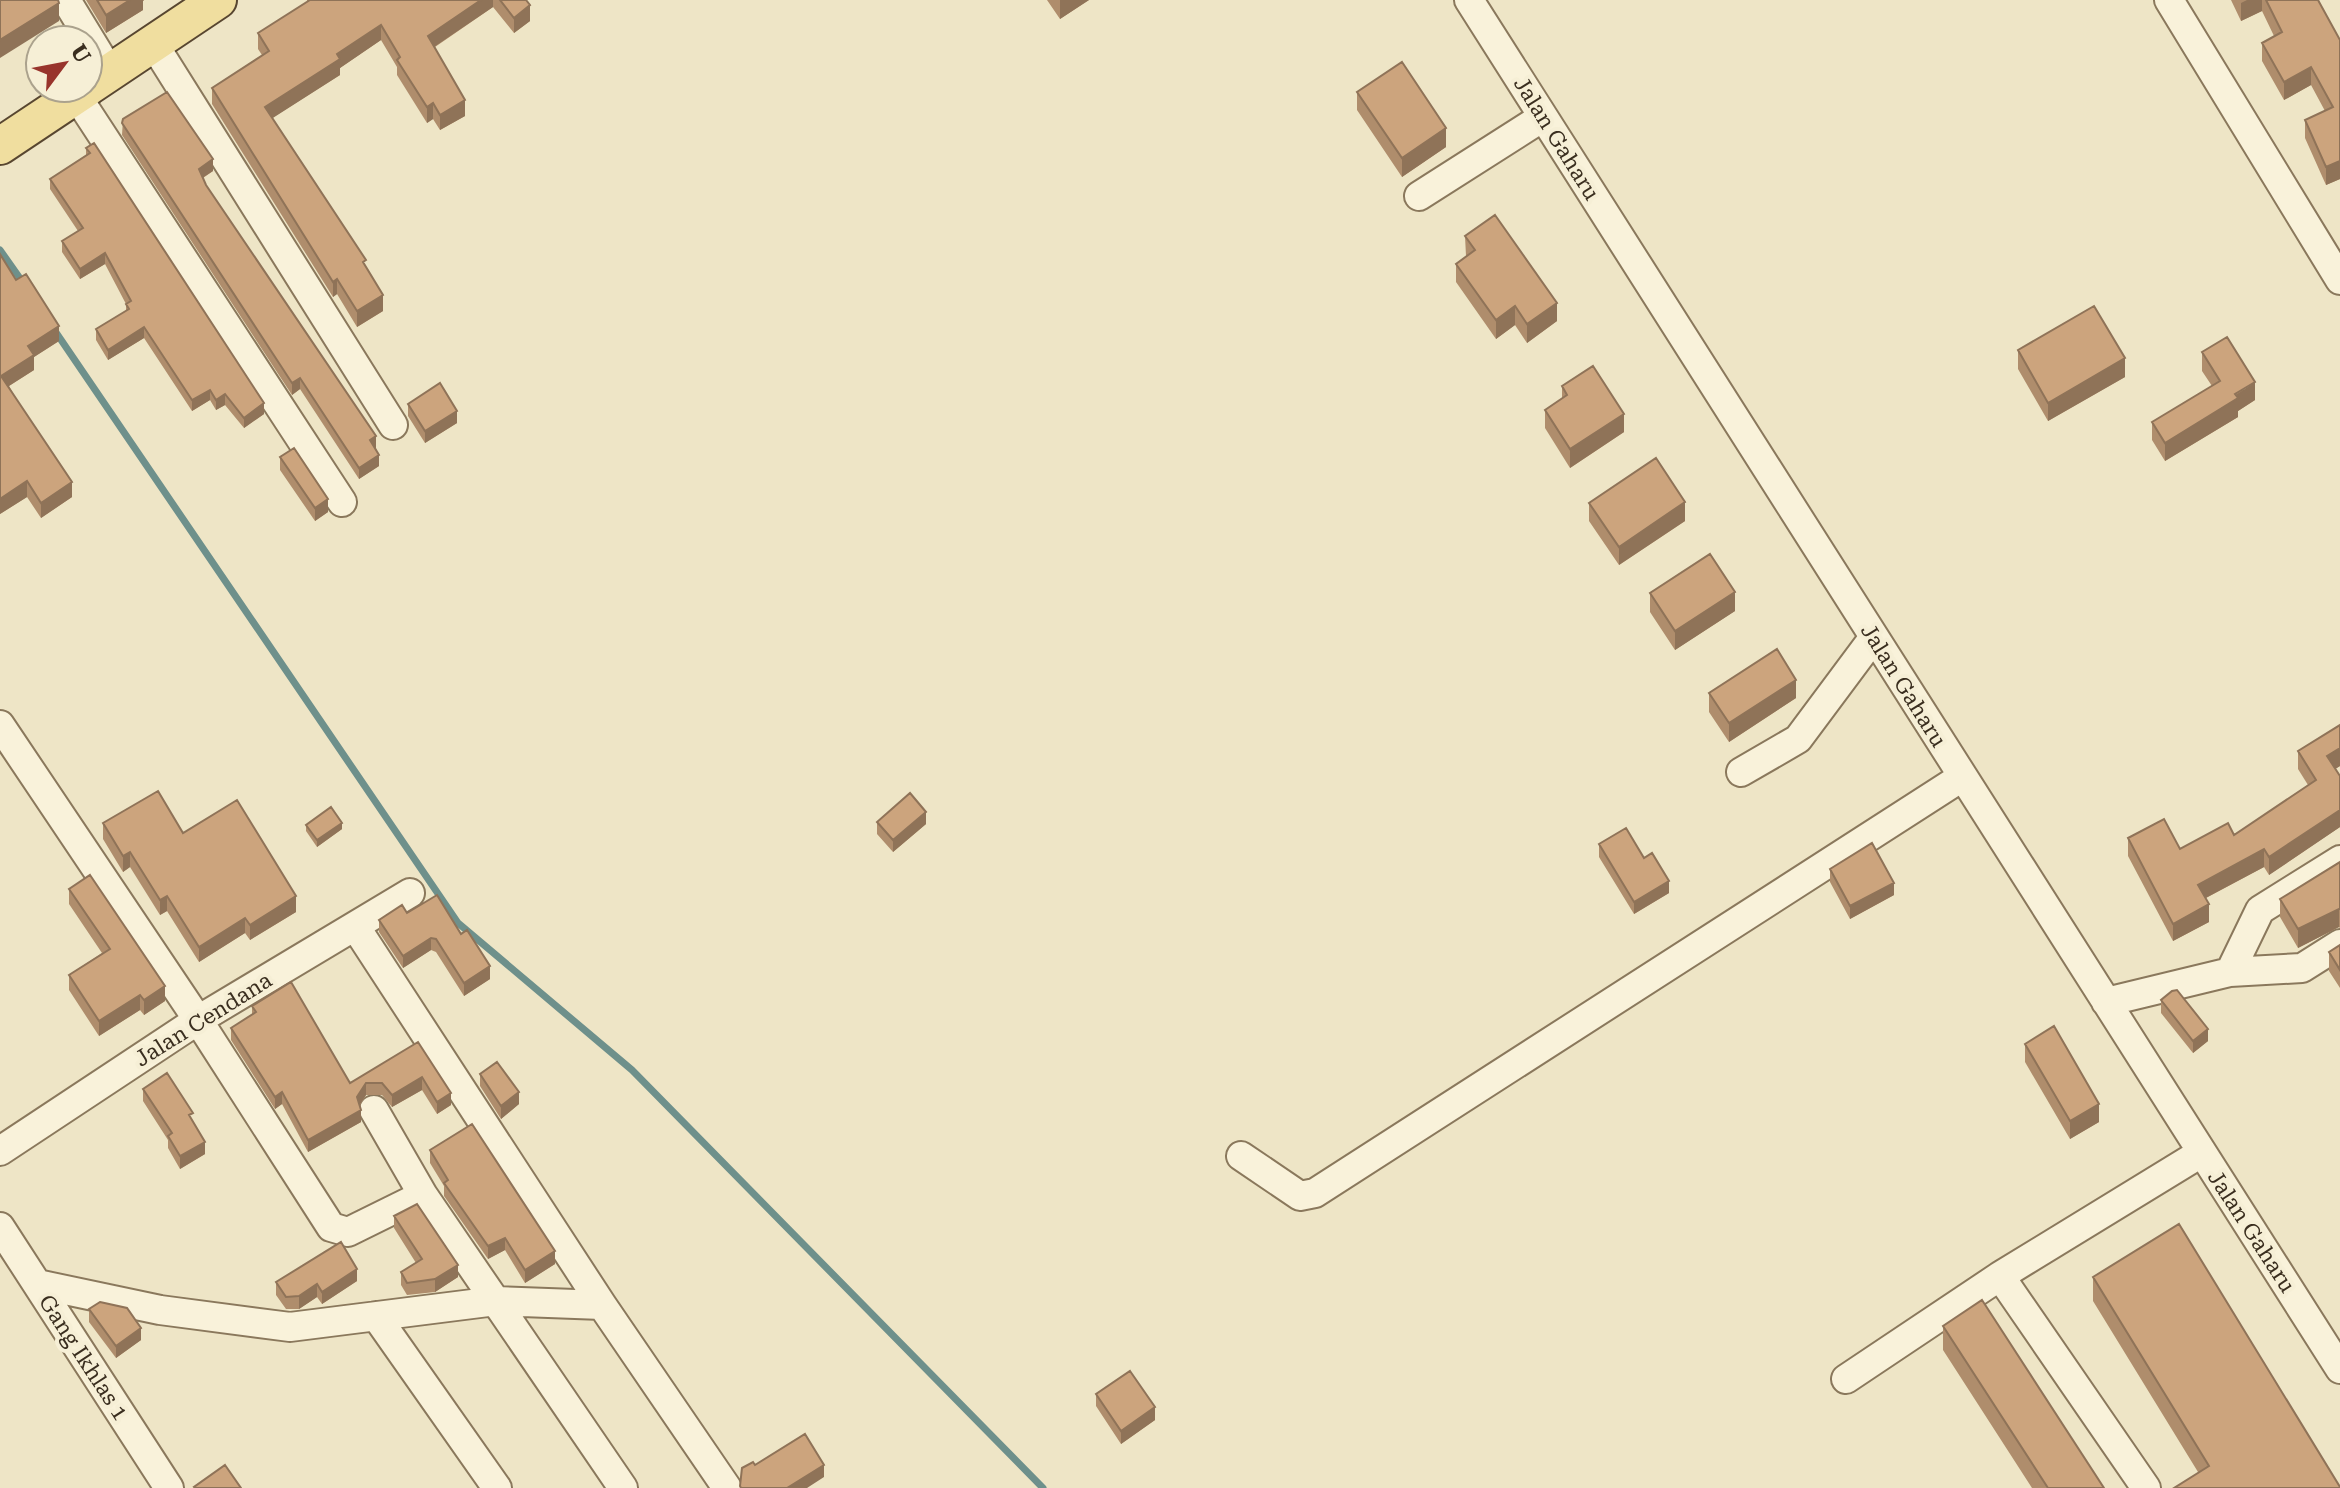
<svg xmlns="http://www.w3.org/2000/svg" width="2340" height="1488" font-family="'Roboto Serif',serif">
<rect width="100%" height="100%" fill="#eee5c6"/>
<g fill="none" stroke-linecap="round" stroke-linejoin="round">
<path stroke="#6e908b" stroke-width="7" d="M0 250 24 284
M55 331 458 923 632 1070 1043 1488"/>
<defs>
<path id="minor" d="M66 0 110 72
M1469 0 2340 1369
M2169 0 2340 280
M153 43 393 425
M76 95 342 502
M1419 196 1543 117
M0 725 198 1020 331 1227 348 1232 423 1195 623 1488
M1741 772 1798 739 1874 637
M355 926 602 1305 727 1488
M2230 972 2260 910 2340 860
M2106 1002 2230 972 2302 968 2340 944
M374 1110 423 1195
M0 1151 198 1020 410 893
M1241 1156 1300 1196 1315 1193 1962 777
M0 1227 169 1488
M2000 1276 2146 1488
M37 1284 160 1310 290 1327 496 1301 602 1305
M376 1316 497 1488
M1846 1379 2000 1276 2201 1153"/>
<path id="major" d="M88 87 218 0
M0 146 87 88"/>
</defs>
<use href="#minor" stroke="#8a785c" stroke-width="32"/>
<use href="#major" stroke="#584630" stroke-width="40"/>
<use href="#minor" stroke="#f9f2da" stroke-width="28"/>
<use href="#major" stroke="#f0de9f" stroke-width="36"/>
</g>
<path fill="#af8d6c" d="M86 0H144L143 1V10L106 33Z
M307 0H526L530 21 514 33 493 7 435 47 465 116 440 130 433 119 427 123 397 75V67L381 40 340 68V75L272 118 366 267 383 311 357 327 337 294 333 297 212 104V88L262 55 258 49V33L307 2Z
M1047 0H1089L1060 19Z
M2231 0H2318L2340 40V179L2326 185 2305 138V120L2325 111 2311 85 2284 100 2262 61V43L2274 36 2262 11 2241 21Z
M1357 92 1446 147 1402 177 1357 110Z
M123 119 213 171 203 178 206 185 376 448 379 466 359 479 300 389 292 395 122 135Z
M86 148 264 414 244 428 225 405 216 410 210 400 192 411 144 338 108 360 96 340V329L126 311V304L105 264 80 279 62 252V241L78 231 50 189V179L86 155Z
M1465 236 1557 321 1527 343 1515 325 1496 339 1456 282V264L1466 256Z
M0 254 16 280 59 341 34 357V370L9 386 72 497 41 518 27 497 0 514Z
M2018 350 2125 377 2048 421 2018 369Z
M2202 352 2255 400 2238 411V417L2165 461 2152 440V422L2212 386 2202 371Z
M1562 386 1624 432 1570 468 1545 428V410L1562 399Z
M408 404 457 423 425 443 408 416Z
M280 457 328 512 315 521 280 470Z
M1589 503 1685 521 1619 565 1589 521Z
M1650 593 1735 611 1675 650 1650 612Z
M1709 693 1796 698 1729 742 1709 712Z
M2340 725V766L2335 769 2340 776V827L2269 875 2264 867 2206 898 2209 922 2173 941 2128 856V838L2180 849 2234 835 2308 785 2298 769V751Z
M877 822 926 824 893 852 877 834Z
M103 823 183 833 296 912 250 940 245 933 199 962 167 911 160 915 130 867 123 872 103 839Z
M306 825 342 829 317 847 306 831Z
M1599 844 1644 858 1669 893 1634 914 1599 857Z
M2340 862V928L2339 927 2298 948 2280 917V899Z
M1830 869 1894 895 1850 919 1830 882Z
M69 889 165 1001 144 1015 140 1010 99 1036 69 990V975L102 953 69 904Z
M407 913 461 934 490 979 464 996 436 952 431 950 403 968 379 932V920Z
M2340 945V988L2329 971V952Z
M2161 1000 2208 1041 2193 1053 2161 1013Z
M252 1006 350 1083 418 1042 451 1105 437 1114 422 1090 392 1107 382 1095H366L360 1105 361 1122 308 1152 282 1104 275 1109 231 1040V1028L252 1014Z
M2025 1044 2099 1122 2070 1139 2025 1062Z
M480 1074 519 1104 501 1119 480 1086Z
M143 1089 193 1122 205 1154 180 1169 168 1148V1140L143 1101Z
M430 1150 555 1264 525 1283 505 1250 488 1259 444 1196V1186L430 1163Z
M394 1216 458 1277 435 1292 407 1295 401 1285V1272L416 1263 394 1228Z
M2093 1277 2340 1487 2198 1472 2093 1301Z
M357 1281 322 1304 317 1297 299 1309H286L276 1295V1282Z
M89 1309 141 1340 116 1358 89 1322Z
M1943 1326 2104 1488H2032L1943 1350Z
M1096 1394 1155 1420 1121 1444 1096 1406Z"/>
<path fill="#8f7358" d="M130 0H144L143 1V10L106 33V15Z
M481 0H493V7L428 51V36Z
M1060 0H1089L1060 19Z
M2247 0H2262V11L2241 21V3Z
M59 3V21L0 58V40Z
M530 5V21L514 33V18Z
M381 25V40L340 68V75L265 123V107L337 54Z
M2311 67V85L2284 100V82Z
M465 100V116L440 130V115Z
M433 103V119L427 123V107Z
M1446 128V147L1402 177V158Z
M213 159V171L199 180V169Z
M2340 161V179L2326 185V167Z
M105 253V264L80 279V269Z
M337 279V294L333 297V282Z
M383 295V311L357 327V311Z
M1557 303V321L1527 343V324Z
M1515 306V325L1496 339V320Z
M59 326V341L34 357V370L1 391V376L28 346Z
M144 327V338L108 360V350Z
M2125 358V377L2048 421V403Z
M300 378V389L292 395V383Z
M2255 382V400L2238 411V417L2165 461V443Z
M210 390V400L192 411V400Z
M225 394V405L216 410V400Z
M264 403V414L244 428V418Z
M457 411V423L425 443V431Z
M1624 414V432L1570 468V449Z
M376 436V448L370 452V440Z
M379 455V466L359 479V468Z
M27 481V497L0 514V499Z
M72 482V497L41 518V503Z
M328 499V512L315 521V508Z
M1685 502V521L1619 565V547Z
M1735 592V611L1675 650V631Z
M1796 680V698L1729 742V723Z
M2340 748V766L2327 774V756Z
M2340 810V827L2269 875V857Z
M926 812V824L893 852V840Z
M342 823V829L317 847V840Z
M2264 849V867L2198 902V885Z
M130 852V867L123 872V856Z
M1669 881V893L1634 914V902Z
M1894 883V895L1850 919V906Z
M167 896V911L160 915V900Z
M296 896V912L250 940V925Z
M2209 904V922L2173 941V924Z
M2339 909V927L2298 948V929Z
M245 918V933L199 962V947Z
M431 938V950L403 968V956Z
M490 966V979L464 996V983Z
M165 986V1001L144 1015V1000Z
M140 995V1010L99 1036V1021Z
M2208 1029V1041L2193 1053V1041Z
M422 1077V1090L392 1107V1095Z
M366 1083V1095L357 1109V1097Z
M282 1092V1104L275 1109V1097Z
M519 1092V1104L501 1119V1106Z
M451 1093V1105L437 1114V1102Z
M2099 1104V1122L2070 1139V1121Z
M361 1110V1122L308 1152V1140Z
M205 1142V1154L180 1169V1156Z
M505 1238V1250L488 1259V1246Z
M555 1251V1264L525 1283V1270Z
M458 1265V1277L435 1292V1279Z
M357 1269V1281L322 1304V1292Z
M317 1284V1297L299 1309V1296Z
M141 1328V1340L116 1358V1346Z
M1155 1407V1420L1121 1444V1431Z
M824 1465V1477L807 1488H787Z"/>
<path fill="#cca47d" stroke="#8f7358" stroke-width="2" d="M0 0H58L59 3 0 40Z
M97 0H130L106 15Z
M310 0H481L428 36 465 100 440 115 433 103 427 107 397 60 400 57 381 25 337 54 340 59 265 107 366 260 363 262 383 295 357 311 337 279 333 282 212 88 269 51 258 33Z
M500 0H526L530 5 514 18Z
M2266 0H2318L2340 40V161L2326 167 2305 120 2333 107 2311 67 2284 82 2262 43 2282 32Z
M1402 62 1446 128 1402 158 1357 92Z
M167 92 213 159 199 169 206 185 376 436 370 440 379 455 359 468 300 378 292 383 122 123 123 119Z
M94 143 264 403 244 418 225 394 216 400 210 390 192 400 144 327 108 350 96 329 129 309 126 304 131 301 105 253 80 269 62 241 83 228 50 179 90 153 86 148Z
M1495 215 1557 303 1527 324 1515 306 1496 320 1456 264 1475 250 1465 236Z
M0 254 16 280 26 274 59 326 28 346 34 355 1 376 72 482 41 503 27 481 0 499Z
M2094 306 2125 358 2048 403 2018 350Z
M2227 337 2255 382 2235 394 2238 398 2165 443 2152 422 2220 381 2202 352Z
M1593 366 1624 414 1570 449 1545 410 1567 395 1562 386Z
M440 383 457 411 425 431 408 404Z
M294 448 328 499 315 508 280 457Z
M1656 458 1685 502 1619 547 1589 503Z
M1710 554 1735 592 1675 631 1650 593Z
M1777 649 1796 680 1729 723 1709 693Z
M2340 725V748L2327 756 2340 776V810L2269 857 2264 849 2198 885 2209 904 2173 924 2128 838 2164 819 2180 849 2228 823 2234 835 2316 780 2298 751Z
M158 791 183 833 237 800 296 896 250 925 245 918 199 947 167 896 160 900 130 852 123 856 103 823Z
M910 793 926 812 893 840 877 822Z
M331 807 342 823 317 840 306 825Z
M1626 828 1644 858 1652 853 1669 881 1634 902 1599 844Z
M1872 843 1894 883 1850 906 1830 869Z
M2340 862V909H2339L2298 929 2280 899Z
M90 875 165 986 144 1000 140 995 99 1021 69 975 110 949 69 889Z
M437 895 461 934 467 930 490 966 464 983 436 939 431 938 403 956 379 920 402 905 407 913Z
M2340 945V970L2329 952Z
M291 982 350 1083 418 1042 451 1093 437 1102 422 1077 392 1095 382 1083H366L357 1097 361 1110 308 1140 282 1092 275 1097 231 1028 256 1012 252 1006Z
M2177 990 2208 1029 2193 1041 2161 1000 2172 991Z
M2054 1026 2099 1104 2070 1121 2025 1044Z
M497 1062 519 1092 501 1106 480 1074Z
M167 1073 193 1113 189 1115 205 1142 180 1156 168 1136 172 1133 143 1089Z
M472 1124 555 1251 525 1270 505 1238 488 1246 444 1183 448 1180 430 1150Z
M417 1204 458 1265 435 1279 407 1283 401 1272 422 1259 394 1216Z
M2179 1224 2340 1487V1488H2174L2209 1466 2093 1277Z
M341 1242 357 1269 322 1292 317 1284 299 1296 286 1297 276 1282Z
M1982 1300 2104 1488H2048L1943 1326Z
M100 1302 127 1308 141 1328 116 1346 89 1309Z
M1130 1371 1155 1407 1121 1431 1096 1394Z
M805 1434 824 1465 787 1488H741L740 1486 742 1468 753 1462 755 1465Z
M225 1465 241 1488H195L194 1487Z"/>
<g text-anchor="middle" stroke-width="8" stroke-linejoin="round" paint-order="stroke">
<g font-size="22" fill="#3a2e1f" stroke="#f6efd6">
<text transform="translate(1557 138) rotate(58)" y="8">Jalan Gaharu</text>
<text transform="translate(1904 685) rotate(58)" y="8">Jalan Gaharu</text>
<text transform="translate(203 1019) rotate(-32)" y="8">Jalan Cendana</text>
<text transform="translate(2252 1231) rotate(57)" y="8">Jalan Gaharu</text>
<text transform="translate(84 1357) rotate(57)" y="8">Gang Ikhlas 1</text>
</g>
</g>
<g transform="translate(64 64) rotate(58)"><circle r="38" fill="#f6efd6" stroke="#aba28d" stroke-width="2"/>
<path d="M0-6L14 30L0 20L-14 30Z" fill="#98342c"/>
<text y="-12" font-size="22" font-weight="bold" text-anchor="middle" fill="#3a2e1f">U</text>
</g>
</svg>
